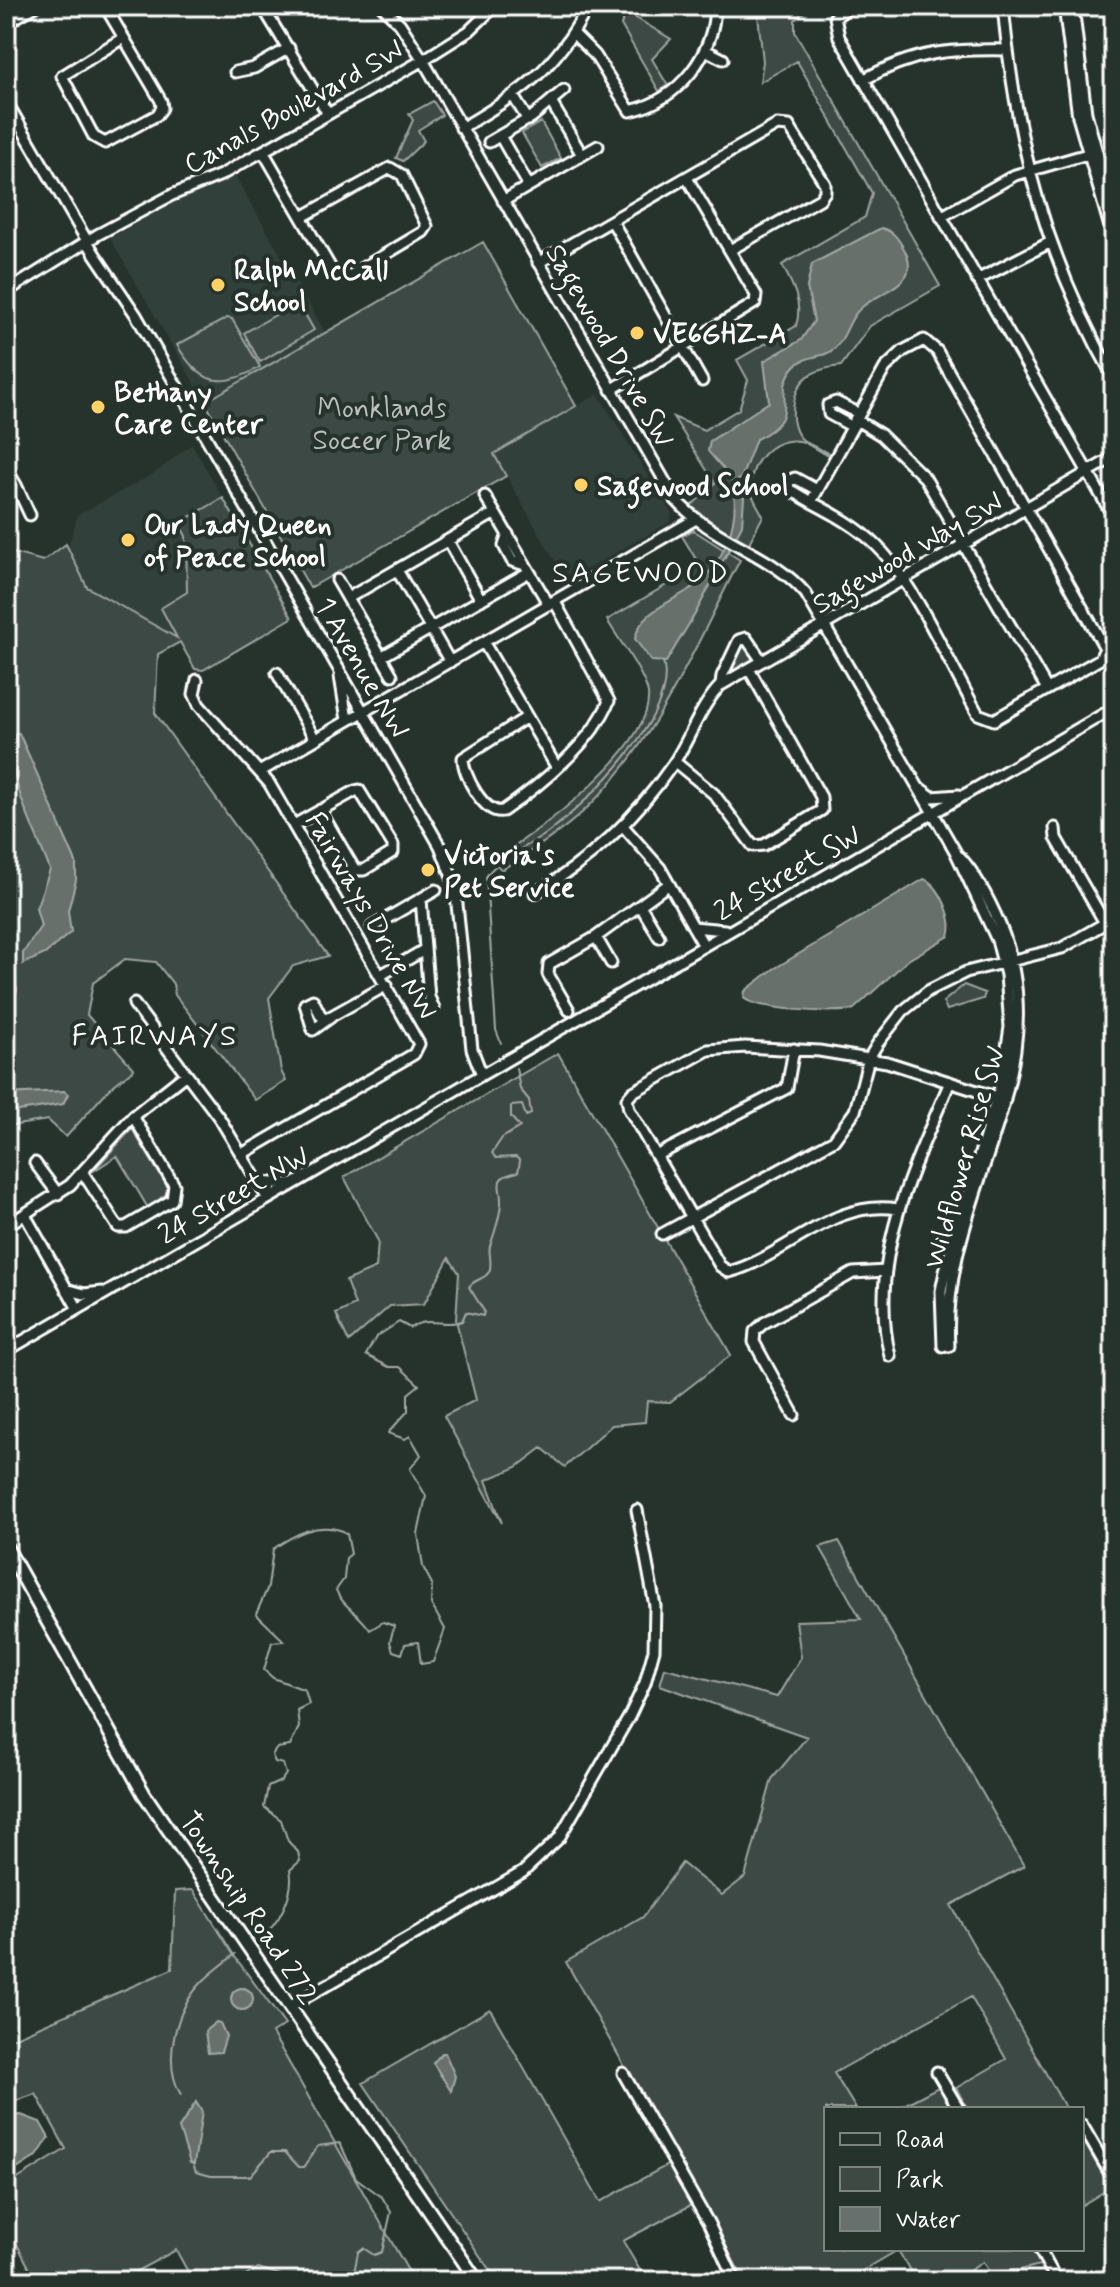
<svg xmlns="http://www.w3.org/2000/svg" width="1120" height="2287" font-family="Mynerve,sans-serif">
<rect width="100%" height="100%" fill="#26332d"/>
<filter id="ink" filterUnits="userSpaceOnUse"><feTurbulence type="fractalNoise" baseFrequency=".0125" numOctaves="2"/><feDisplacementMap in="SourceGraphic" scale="16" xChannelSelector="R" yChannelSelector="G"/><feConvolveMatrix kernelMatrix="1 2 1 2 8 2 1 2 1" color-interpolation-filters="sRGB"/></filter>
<g filter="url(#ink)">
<path fill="#333f3a" d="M235 176 325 332 205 402 110 238 167 205Z
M598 394 672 514 670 522 573 577 571 573 564 577 494 454Z
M192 444 223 498 179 523 186 536 187 592 179 639 87 587 68 547 78 515 155 473Z"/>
<path fill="#3e4944" stroke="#9ea4a2" stroke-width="2" d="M628 6H639L636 18 671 39 652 59 668 86 659 91 621 25Z
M757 6H811L795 20V32L940 286 870 326 841 366C811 369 795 379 793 411 792 420 795 434 803 440 811 446 823 450 831 455 821 456 811 443 799 441 771 436 745 467 752 494 754 501 760 509 763 516L748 545 720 531 691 506 715 483 673 417 704 430 739 409 748 380 737 360 796 326C803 303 793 285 782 265L865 217 872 193 797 61 760 82 763 61Z
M433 101 442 115 418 130 424 141 403 161 396 158 413 120 409 114Z
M541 122 561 158 542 168 522 133Z
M483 242 576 406 494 454 506 476 310 588 205 402Z
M298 302 314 330 260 362 244 333Z
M227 318 232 319 260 367C220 390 200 384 177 345Z
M223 498 292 618 203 670 195 669 180 642 158 654 155 713 328 956 293 966 269 998 281 1071 286 1081 255 1100 175 995 173 984 156 962 125 959 93 983 87 1015 134 1069 109 1089 66 1137 48 1120 10 1126 6 1131V551L43 561 66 544 87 587 177 638 161 608 187 592 186 536 179 523Z
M693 530 740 560C696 644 659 737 590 805 564 831 533 850 501 870L493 859C536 835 653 747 648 694 646 676 617 637 607 620L695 568 697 561 682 536Z
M745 644 754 654 753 661 729 673 741 646Z
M964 985 985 993 983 999 947 1010 943 1002Z
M558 1053 731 1355 670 1402 647 1401 645 1422 612 1425 565 1467 542 1448 517 1467 486 1480 502 1523 444 1416 476 1400 456 1320 459 1273 449 1258 424 1304 390 1306 349 1342 336 1314 355 1305 346 1281 376 1268 378 1241 344 1177Z
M132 1129 170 1191 148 1208 117 1156 92 1172Z
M839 1541 1024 1866 951 1905 1066 2109H968L956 2088 1006 2059 971 1997 834 2073 856 2109H826V2249H1035L1044 2264 1020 2270 989 2272 983 2262 954 2281H916L898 2250 845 2281H745L566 1962 643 1917 682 1863 722 1895 745 1877 772 1779 807 1737 660 1685 665 1668 777 1697 801 1657 796 1621 861 1619 820 1547Z
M193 1890 235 1957 285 2025 272 2033 414 2281H193L176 2250 118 2281H36L6 2223V2186L66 2149 36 2094 6 2104V2041L172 1969 175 1891Z
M490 2009 600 2202 669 2164 693 2204 623 2241 646 2281H497L363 2083Z
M942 2085 956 2109H896Z
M1082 2138 1110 2188 1082 2205Z"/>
<path fill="#67706c" stroke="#a4a9a7" stroke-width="2" d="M881 228C893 231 897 237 903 247 924 283 884 289 862 307 848 318 847 337 835 348 824 359 808 354 796 365 768 394 807 416 756 439L742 476 737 482 744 498 742 525 695 614 666 662 651 661 635 639C640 611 672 602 693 587 724 565 740 521 733 485 731 475 714 459 708 451L710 441 769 402 764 361 801 340 814 321 807 287 812 264Z
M16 733H19L76 862V880L68 911 71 932 45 954 23 964V953L41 926 36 908 50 870C37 833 0 768 16 733Z
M924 879C940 885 955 920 949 936L908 960 854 1009C839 1015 755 1009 744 998L745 991 772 970Z
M6 971 13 975 17 990 13 1004 6 1008Z
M64 1091 68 1094 63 1104 6 1113V1094Z
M231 1999a11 11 0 1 1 22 0a11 11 0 1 1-22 0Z
M216 2022 220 2023 226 2036 221 2052 208 2053 205 2031Z
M442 2053H445L455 2076 451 2091 433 2063Z
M196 2102 202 2112 194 2164 190 2163 179 2128Z
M21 2115 40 2122 49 2138 37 2156 6 2176V2117Z"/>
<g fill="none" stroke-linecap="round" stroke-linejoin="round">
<path stroke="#a4a9a7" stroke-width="2" d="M501 1043 496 1030 486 877C496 859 528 847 546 834 584 806 679 715 663 662
M260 1937C279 1926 295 1892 290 1870L300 1861 298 1852 288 1841 281 1820 264 1807 268 1787 281 1781 286 1774 283 1764 275 1762 272 1755 277 1748 290 1746 299 1727 297 1710 309 1704 305 1690 273 1678 264 1670 272 1642 284 1641 256 1614 268 1587 273 1549C293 1535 318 1521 343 1531L347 1534 351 1554 346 1558 344 1579 336 1590C341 1605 361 1615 370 1630L383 1622 394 1626 390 1642 393 1651 402 1654 405 1644 418 1642 421 1664 433 1662 445 1629 431 1604 432 1584 423 1567 418 1534 426 1496 410 1469 421 1455 410 1436 405 1439 388 1433 408 1411V1394L419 1385 400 1367H389L366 1355 376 1337 399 1322 410 1328C428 1315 443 1328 462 1321L466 1312 483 1316 484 1311 469 1287C474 1279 484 1280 489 1272 493 1264 488 1254 490 1246 495 1232 500 1218 501 1203 502 1185 490 1178 518 1172L520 1161 516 1157 496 1158 492 1153 502 1138 520 1127 511 1117V1106L522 1105 526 1116 531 1114 529 1100 520 1089 516 1068
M181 2095C162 2062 175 2010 202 1982 212 1972 225 1963 235 1954
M193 2164 196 2172 211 2176H250L271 2152H285L299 2167H304L318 2146 340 2143 356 2178 382 2197 391 2212 382 2252 374 2255 363 2248 358 2252 355 2268 348 2277 317 2273 284 2276 258 2268 238 2281"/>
<defs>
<path id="minor" d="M105 6 161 101 162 108 157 115 105 143 94 137 62 76 123 38
M262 6 328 114
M382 6 400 24 423 60 675 499C713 542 772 553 806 594L955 851 997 940 1006 975 1010 1027 1002 1080 946 1267 941 1291 943 1346
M851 6 835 17 839 37 1114 518
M1003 6C1016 144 1045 257 1114 378
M1064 6 1078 117 1114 241
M1073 6 1086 113 1114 212
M6 23 36 6
M574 34 595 55 630 111C680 100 714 54 715 6
M707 51 723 59
M235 72 254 68 289 48
M863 80C915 51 949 49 1007 50
M513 96 528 120
M6 101 94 253 136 315 440 846 455 885 472 1049 482 1075
M551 102 582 155
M461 128C520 94 557 68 588 6
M500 136 529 186
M489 142 532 117 564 90
M263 151 332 270 339 276H349L423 232 427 226 402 175 390 168 302 217
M503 201 598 146
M941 217 1015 175 1091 153
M612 221 702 381
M538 263 777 125 789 126 825 184V192L820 199 730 250
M977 280 1049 243
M6 292 97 235 172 195 221 175 423 60 469 31 495 6
M924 340 937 351 1105 648 1100 659 994 720 978 714C951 667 914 583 877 546 858 527 834 514 811 502L885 368 903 351Z
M611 390 755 303 756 295 687 178
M855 419 881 435 925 478 1047 689
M851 426 829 414 828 405 836 402 858 413
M6 468 16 485 6 489
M16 485 30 515
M485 496 549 605
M811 502 789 489 788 481 795 478 817 490
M508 534 504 546 512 561 525 565
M448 541 481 600
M397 570 450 662
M337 580 392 675
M348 598 495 513
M484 643 557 768
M381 657 529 572
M277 673 315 739
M340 676 347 720
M197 680 194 694 199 705 269 783 419 1044 414 1054 242 1154
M721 685 1114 457
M527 717 463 758C463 775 484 815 503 811 539 786 593 742 609 701L555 602
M675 762 714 794 753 846 764 845 822 810 821 797 749 669
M261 771 694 520
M921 789 932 797 959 795
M294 825 355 791 359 790 393 845V852L364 870H355L320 810
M623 826 660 868 704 946
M1055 828 1056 838 1105 923
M535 893C591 861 637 816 673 764 690 739 700 706 721 685L722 676 739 640 746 638 762 661
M421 899 429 997 434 1008
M640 905 659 937
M372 927 436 890
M693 927 725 930
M596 937 611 963
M381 975 424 950
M134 1004 220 1119 268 1199
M569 1010 548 974 549 964 596 937 669 884
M331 1017 313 1030 305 1004 313 1000 321 1016 328 1018 387 985
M656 1156 787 1088 794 1049
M35 1163 58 1194
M83 1173 118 1227H126L172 1200 174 1185 133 1116
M258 1182 290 1184
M898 1209C832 1198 788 1256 729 1272L720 1266 629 1109 627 1099 633 1092 708 1050 745 1047 819 1051 887 1062 1005 1100
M25 1215 78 1309
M6 1226 70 1185 133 1116 186 1074
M662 1234 834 1140 855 1111 869 1058 878 1043 903 1011 928 991 966 972 1062 948 1114 918
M6 1277 10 1290 6 1297
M66 1289 84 1294 102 1292
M949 1346C939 1198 1062 1074 1000 925 990 901 977 876 960 857
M6 1351 1114 708
M890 1356C867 1260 913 1168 950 1082
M794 1415 754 1342 755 1331 764 1323 853 1273 886 1271
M289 2007 523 1872 559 1838 629 1717 645 1683 654 1650 655 1606 637 1510
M937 2072 959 2109
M623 2073 709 2224 735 2281
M1082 2125 1114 2180
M1039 2249 1057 2281"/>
<path id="major" d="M6 1547 144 1794 477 2281"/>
</defs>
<use href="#minor" stroke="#fff" stroke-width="15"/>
<use href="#major" stroke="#fff" stroke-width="17"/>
<use href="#minor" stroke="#26332d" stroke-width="9"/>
<use href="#major" stroke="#26332d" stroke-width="11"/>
</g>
</g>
<g fill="#ffd166" stroke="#26332d" stroke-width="3">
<circle cx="218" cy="285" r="8"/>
<circle cx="637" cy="333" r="8"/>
<circle cx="98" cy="407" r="8"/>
<circle cx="581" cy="485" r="8"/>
<circle cx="128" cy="540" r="8"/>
<circle cx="428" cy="870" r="8"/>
</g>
<g text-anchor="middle" stroke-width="8" stroke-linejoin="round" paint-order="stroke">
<g font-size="28" fill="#fff" stroke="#26332d">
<text transform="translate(293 106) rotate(-29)" y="10">Canals Boulevard SW</text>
<text transform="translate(611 345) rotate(60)" y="10">Sagewood Drive SW</text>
<text transform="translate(907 552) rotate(-30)" y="10">Sagewood Way SW</text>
<text transform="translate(363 667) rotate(60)" y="10">1 Avenue NW</text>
<text transform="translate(787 872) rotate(-30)" y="10">24 Street SW</text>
<text transform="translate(372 915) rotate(60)" y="10">Fairways Drive NW</text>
<text transform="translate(963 1157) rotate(-74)" y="10">Wildflower Rise SW</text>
<text transform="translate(233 1194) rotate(-30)" y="10">24 Street NW</text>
<text transform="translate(250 1907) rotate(56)" y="10">Township Road 272</text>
</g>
<g font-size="28" font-weight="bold" fill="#fff" stroke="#26332d" text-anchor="start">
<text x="234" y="279">Ralph McCall<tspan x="234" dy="32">School</tspan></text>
<text x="653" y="343">VE6GHZ-A</text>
<text x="114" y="401">Bethany<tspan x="114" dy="32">Care Center</tspan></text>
<text x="597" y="495">Sagewood School</text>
<text x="144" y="534">Our Lady Queen<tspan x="144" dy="32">of Peace School</tspan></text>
<text x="444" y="864">Victoria's<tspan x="444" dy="32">Pet Service</tspan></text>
</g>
<g font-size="28" fill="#bbbfbe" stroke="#26332d">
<text x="382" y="417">Monklands<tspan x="382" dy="32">Soccer Park</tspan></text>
</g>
<g font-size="30" letter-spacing="2" fill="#fff" stroke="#26332d">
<text x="641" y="582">SAGEWOOD</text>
<text x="155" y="1045">FAIRWAYS</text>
</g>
</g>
<rect width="1120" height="2287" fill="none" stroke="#26332d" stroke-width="32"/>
<rect x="16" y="16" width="1088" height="2255" fill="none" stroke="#fff" stroke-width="3" filter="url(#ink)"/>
<rect x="824" y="2107" width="260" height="144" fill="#26332d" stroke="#7d8581" stroke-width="2"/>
<rect x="840" y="2133" width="40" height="12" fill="#26332d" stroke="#7d8581" stroke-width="2"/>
<text x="896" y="2147" font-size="24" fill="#ffffff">Road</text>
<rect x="840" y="2167" width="40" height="24" fill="#3e4944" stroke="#7d8581" stroke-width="2"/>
<text x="896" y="2187" font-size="24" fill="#ffffff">Park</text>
<rect x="840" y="2207" width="40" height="24" fill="#67706c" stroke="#7d8581" stroke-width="2"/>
<text x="896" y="2227" font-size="24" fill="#ffffff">Water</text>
</svg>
